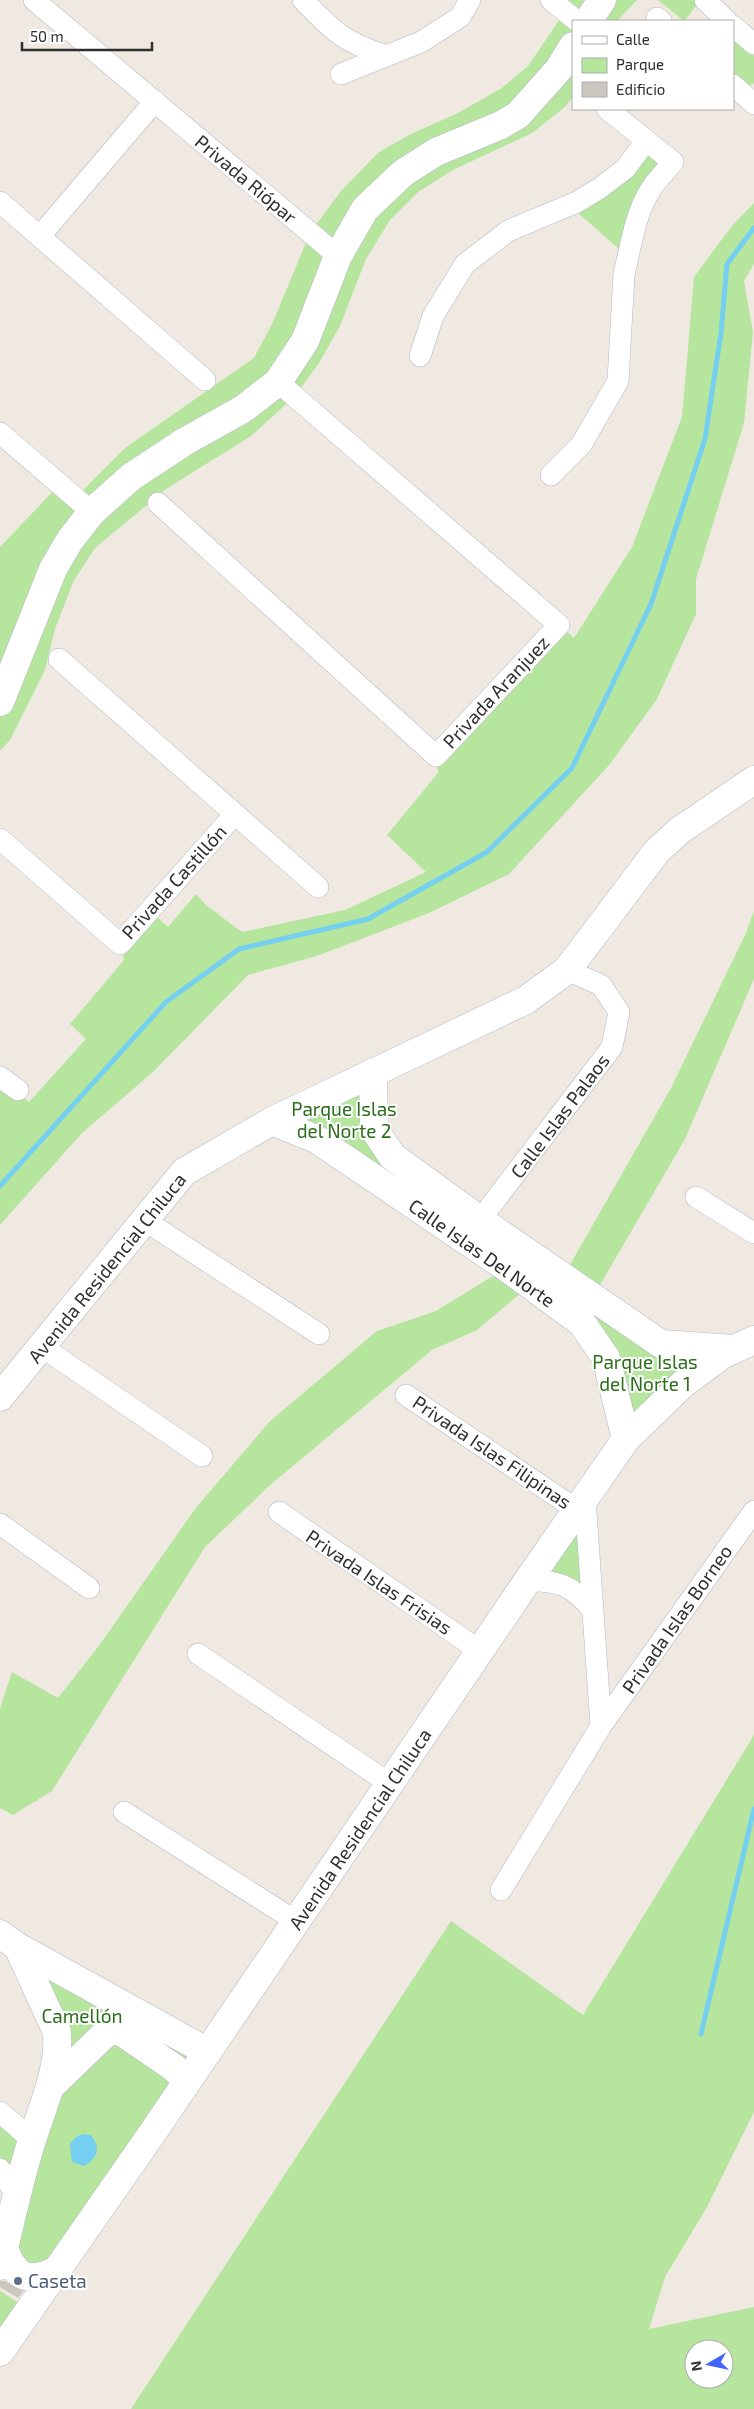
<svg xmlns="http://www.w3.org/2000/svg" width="754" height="2409" font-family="'Exo 2',sans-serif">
<rect width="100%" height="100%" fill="#efe9e1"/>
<path fill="#b6e59e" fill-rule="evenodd" d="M550 0H637L617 21H573V96L565 107 532 133 453 170 418 192 390 220 366 259 340 326 319 363 295 396 251 436 166 489 95 548 74 580 55 629 45 670 10 740 0 751V547L60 484 76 497 125 448 254 358 273 322 310 233 341 191 379 152 411 134 458 113 502 88 528 66 564 13Z
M658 0H701L684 21Z
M733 26 754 44V83L741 92 733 85Z
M646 141 673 162 628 257 569 205Z
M754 203V264L744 281 753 332 744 423 696 579V614L657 699 610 764 509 874 429 913 317 956 248 975 154 1071 82 1133 0 1225V1078L29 1102 86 1039 70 1024 124 960 120 944 150 910 168 927 196 894 207 906 242 932 345 910 426 872 387 835 438 773 436 756 559 625 574 638 632 547 682 417 694 277 731 227Z
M754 911V979L685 1139 593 1297 661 1344 735 1349 626 1439 606 1358 530 1285 477 1330 432 1350 269 1486 205 1547 52 1791 13 1815 0 1808V1709L12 1672 58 1698 101 1643 195 1509 270 1421 377 1331 436 1311 506 1268 272 1121 373 1072 374 1129 563 1277 671 1088 746 933Z
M585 1498 592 1609 529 1580Z
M754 1735V2112L707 2207 665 2277 649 2329 754 2307V2409H131L451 1921 583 2015ZM694 2349H724V2379H694Z
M18 1947 208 2052 59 2269H13L15 2201 0 2169V2112L32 2140 57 2057Z
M0 2291 30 2310 0 2352Z"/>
<path fill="#75cff0" d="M83 2134 91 2135C101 2148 98 2158 84 2166L72 2162 70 2144 76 2137Z"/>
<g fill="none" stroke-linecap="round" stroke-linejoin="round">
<path stroke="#75cff0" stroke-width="5" d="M0 1186 166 1002 239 949 368 919 487 852 572 768 651 604 705 439 721 333 727 264 754 228
M701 2034 754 1809"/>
</g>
<path fill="#cbc7bf" d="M0 2281H5L23 2291 18 2298 0 2287Z"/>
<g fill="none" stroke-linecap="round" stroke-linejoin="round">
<defs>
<path id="street" d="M34 0 338 256
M303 0C333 31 343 42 384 55
M551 0 577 21
M705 0 727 21
M657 18 661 21
M733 26 754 44
M341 74 421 42 460 17 470 0
M733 85 754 104
M0 202 205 380
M40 236 155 101
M420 356 433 316 465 264 508 231 577 202 600 188 625 169 646 141
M0 433 92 512
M551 475 581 445 618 381 624 274C631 246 635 213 651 189 657 179 666 171 673 162L607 109
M158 503 436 756 559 625 278 382
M59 659 318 887
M0 839 120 944 235 814
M0 1077 18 1090
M696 1197 754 1233
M144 1220 319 1334
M480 1220 612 1047 619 1012 601 985 567 970
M42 1347 202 1456
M406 1395 577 1510
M279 1512 480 1651
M0 1524 89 1588
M529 1580C561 1582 571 1585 592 1609
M198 1654 390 1784
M601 1726 754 1511
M124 1812 297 1922
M501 1890 601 1726 585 1498
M0 2112 32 2140
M0 2169 16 2195"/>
<path id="secondary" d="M588 21 602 0
M0 702 53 569 70 540 92 512 131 477 184 442 243 409 278 382 305 341 338 256 365 209 403 173 436 152 501 125 518 115 559 69 573 46
M373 1072 374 1129 392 1156 480 1220 661 1344 735 1349
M272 1121 316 1139 507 1268 582 1323 606 1358 626 1439
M0 1397 184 1172 272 1121 526 1000 567 970 657 851 679 831 754 780
M0 1934 18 1947 208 2052
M50 2087 105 2034 115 2030 123 2033 173 2067 188 2081
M4 2248C15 2279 29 2284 59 2269
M0 2266C10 2224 19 2181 32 2140 43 2105 60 2069 57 2032L18 1947
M0 2352 153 2132 524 1586 626 1439 683 1384 722 1355 754 1340"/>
</defs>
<use href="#street" stroke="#b4b7c1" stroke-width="22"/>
<use href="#secondary" stroke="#b4b7c1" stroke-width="29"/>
<use href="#street" stroke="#fff" stroke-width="21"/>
<use href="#secondary" stroke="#fff" stroke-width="28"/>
</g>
<circle fill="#5c6f8a" stroke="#fff" stroke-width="2" cx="18" cy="2281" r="5"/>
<g text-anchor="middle" stroke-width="4" stroke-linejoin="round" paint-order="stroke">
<g font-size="19" fill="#2e2e2e" stroke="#fff">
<text transform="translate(246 179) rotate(40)" y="7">Privada Riópar</text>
<text transform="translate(496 692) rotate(-47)" y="7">Privada Aranjuez</text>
<text transform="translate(174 882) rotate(-48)" y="7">Privada Castillón</text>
<text transform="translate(560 1116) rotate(-53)" y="7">Calle Islas Palaos</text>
<text transform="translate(482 1253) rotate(35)" y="7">Calle Islas Del Norte</text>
<text transform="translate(107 1268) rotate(-51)" y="7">Avenida Residencial Chiluca</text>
<text transform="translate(492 1452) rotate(34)" y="7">Privada Islas Filipinas</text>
<text transform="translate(379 1582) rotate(34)" y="7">Privada Islas Frisias</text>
<text transform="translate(677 1619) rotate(-55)" y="7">Privada Islas Borneo</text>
<text transform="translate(360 1829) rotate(-56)" y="7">Avenida Residencial Chiluca</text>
</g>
<g font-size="19" fill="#2c6e1b" stroke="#fff">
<text x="344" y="1116">Parque Islas<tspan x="344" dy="22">del Norte 2</tspan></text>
<text x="645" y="1369">Parque Islas<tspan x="645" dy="22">del Norte 1</tspan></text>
<text x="82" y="2023">Camellón</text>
</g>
<g font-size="19" fill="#4e5e75" stroke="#fff" text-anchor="start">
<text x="28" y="2288">Caseta</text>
</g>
</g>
<rect x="572" y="20" width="162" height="90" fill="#ffffff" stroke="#ababab"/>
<rect x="582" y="36" width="25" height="8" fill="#ffffff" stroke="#ababab"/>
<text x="616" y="45" font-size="15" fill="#2e2e2e">Calle</text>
<rect x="582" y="58" width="25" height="15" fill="#b6e59e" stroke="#ababab"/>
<text x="616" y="70" font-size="15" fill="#2e2e2e">Parque</text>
<rect x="582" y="82" width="25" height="15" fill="#cbc7bf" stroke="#ababab"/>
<text x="616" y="95" font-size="15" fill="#2e2e2e">Edificio</text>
<g transform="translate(709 2364) rotate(261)"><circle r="24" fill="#ffffff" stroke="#ababab"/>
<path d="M0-4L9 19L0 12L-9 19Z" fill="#4264fb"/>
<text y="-8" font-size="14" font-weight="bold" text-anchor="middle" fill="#2e2e2e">N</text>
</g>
<path d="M22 42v8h130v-8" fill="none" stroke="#2e2e2e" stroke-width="2.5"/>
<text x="30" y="42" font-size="15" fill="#2e2e2e" stroke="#ffffff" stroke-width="4" paint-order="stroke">50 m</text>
</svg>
